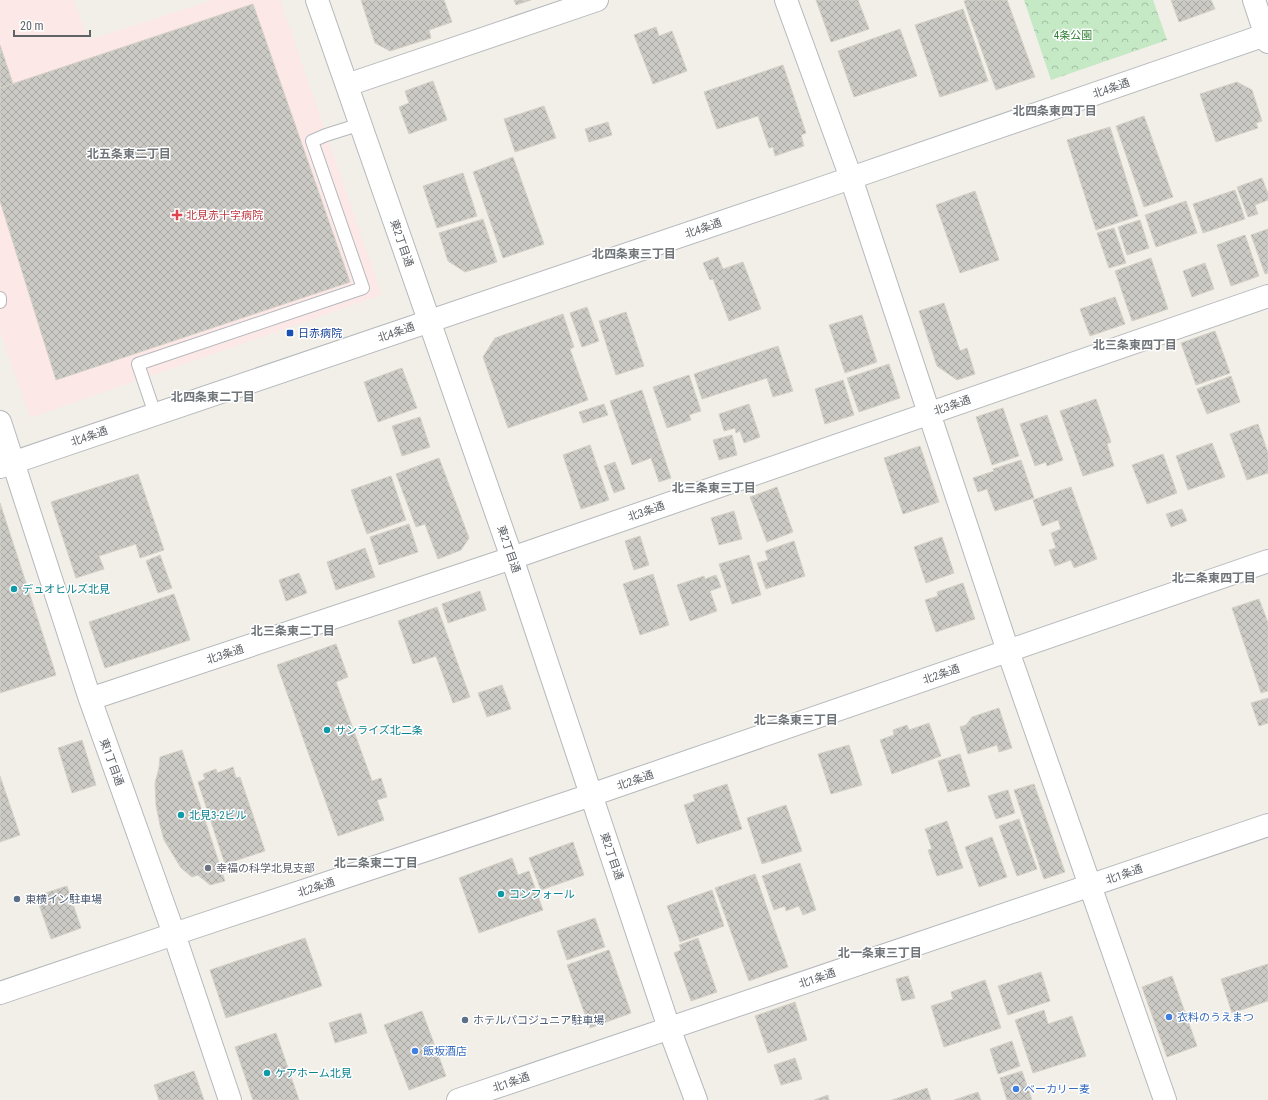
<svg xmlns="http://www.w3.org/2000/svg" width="1268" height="1100" font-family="'Roboto Condensed','Noto Sans JP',sans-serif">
<defs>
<pattern id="forest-crowns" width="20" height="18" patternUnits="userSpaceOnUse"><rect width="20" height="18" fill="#c5e8c5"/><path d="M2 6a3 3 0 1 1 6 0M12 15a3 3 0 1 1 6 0" fill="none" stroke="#a3c0a4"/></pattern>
<pattern id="building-cross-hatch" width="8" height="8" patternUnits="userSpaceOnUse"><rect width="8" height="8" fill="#cccac5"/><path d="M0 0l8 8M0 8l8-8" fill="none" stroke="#a9a8a4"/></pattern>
</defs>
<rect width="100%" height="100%" fill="#f1efe8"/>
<path fill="#fce8e6" d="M0 0H74L88 40 213 0H280L382 295 30 418 0 331Z"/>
<path fill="url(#forest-crowns)" d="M1024 0H1153L1167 40 1051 80Z"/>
<path fill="url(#building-cross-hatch)" stroke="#d6d1c6" d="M361 0H444L452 22 429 30 431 38 390 51 375 43Z
M514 0H531L516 5Z
M816 0H858L869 29 831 42Z
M966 0H1007L1035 77 996 90 964 1Z
M1171 0H1211L1215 9 1179 22Z
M253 4 350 282 56 380 0 201V88Z
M963 9 988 81 940 97 915 25Z
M656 27 659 36 672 31 687 71 653 84 634 35Z
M900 29 917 76 854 97 838 51Z
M0 45 13 84 0 88Z
M783 65 806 133 801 135 804 146 775 156 773 147 769 148 758 116 717 129 704 92Z
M433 81 447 120 409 134 399 107 409 103 405 91Z
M1237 82 1252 90 1262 121 1256 123 1258 128 1216 142 1200 94Z
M544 106 556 138 515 152 504 119Z
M1144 116 1173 197 1144 207 1116 126Z
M608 122 612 135 589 142 585 129Z
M1110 127 1138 216 1096 230 1067 140Z
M513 157 544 244 503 258 473 172Z
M463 173 477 216 437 228 423 186Z
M1262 178 1268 194V200L1255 205 1258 214 1248 217 1237 187Z
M1235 190 1245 219 1203 233 1193 204Z
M975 191 999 260 960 273 936 205Z
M1186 201 1197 233 1156 247 1145 215Z
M483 219 497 262 465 272 448 261 439 233Z
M1140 220 1149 248 1127 255 1118 227Z
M1114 228 1126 263 1109 268 1097 233Z
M1268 229V273L1265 274 1251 235Z
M1245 235 1259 276 1231 286 1217 245Z
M718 257 723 269 743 262 761 309 729 321 713 279 710 280 703 263Z
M1151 258 1168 309 1132 321 1115 271Z
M1205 263 1214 289 1192 297 1183 271Z
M1115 297 1125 324 1090 336 1080 309Z
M944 303 960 351 967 348 975 374 957 380 937 366 919 311Z
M587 307 599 341 582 347 570 313Z
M626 312 644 366 616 375 599 321Z
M563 314 574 347 570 349 588 400 508 428 483 357 495 338Z
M862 315 877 362 845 373 829 325Z
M1215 331 1230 373 1196 385 1181 343Z
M778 346 793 391 773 397 767 378 702 399 694 374Z
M889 364 900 398 859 412 847 378Z
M402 368 417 408 378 422 364 382Z
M689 375 701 411 689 415 691 420 667 428 653 387Z
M1231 376 1240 402 1207 414 1197 389Z
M843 380 854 415 825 424 815 389Z
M642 390 671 478 659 482 651 458 632 465 610 401Z
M1096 399 1111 442 1107 444 1114 466 1083 476 1060 411Z
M604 404 608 415 583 423 579 412Z
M749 404 760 437 744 443 740 431 736 433 735 428 724 431 719 414Z
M1003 408 1019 456 992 465 976 417Z
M1047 415 1063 460 1047 466 1046 462 1035 466 1020 424Z
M420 417 430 447 402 456 392 426Z
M1258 424 1268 453V473L1247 480 1230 434Z
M732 435 737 455 719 460 713 440Z
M1212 443 1225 477 1188 490 1176 456Z
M590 445 609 500 581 509 563 455Z
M920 446 939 502 903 514 884 458Z
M1163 454 1177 493 1147 504 1132 465Z
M439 458 469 538 461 550 438 559 425 524 416 527 396 474Z
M1021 460 1034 498 995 511 987 489 978 492 973 478 994 471 993 469Z
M615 462 625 489 614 493 604 466Z
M138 474 164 550 140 558 136 544 99 556 104 569 76 578 51 502Z
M391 476 406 520 367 534 351 490Z
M777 487 793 532 767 542 750 497Z
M1071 487 1097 559 1074 568 1071 560 1055 566 1049 550 1056 548 1051 533 1061 529 1058 520 1042 526 1033 500Z
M0 503 56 675 0 693Z
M1182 509 1187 521 1171 527 1166 514Z
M734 511 742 539 719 545 711 518Z
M409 524 418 552 379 565 370 537Z
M640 536 649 565 634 570 625 541Z
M942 537 954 573 926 583 914 547Z
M794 541 805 576 766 589 757 563 768 560 765 551Z
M365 548 375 577 336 590 327 562Z
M160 555 172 588 158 593 146 561Z
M749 555 761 595 732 604 719 564Z
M299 573 307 593 286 601 279 580Z
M653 574 669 625 640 635 623 584Z
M716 575 721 587 710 591 717 611 690 621 677 585 704 576 705 579Z
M963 583 975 619 936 632 925 600 938 596 937 592Z
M480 591 486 610 448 623 442 604Z
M174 594 190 640 105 668 89 622Z
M1259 599 1268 623V691L1261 693 1232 608Z
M437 607 470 697 453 703 436 656 413 664 398 621Z
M336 644 348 677 336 682 372 781 381 778 387 797 377 800 384 820 338 836 277 665Z
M502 685 511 709 487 717 478 693Z
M1268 698V723L1259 726 1251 703Z
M999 708 1012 748 999 752 997 745 968 754 960 727 966 725 972 717Z
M929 723 941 756 892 774 880 740 894 735 893 730 907 725 909 730Z
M82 740 96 785 72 793 58 748Z
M849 745 862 785 831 794 818 754Z
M182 750 225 881 210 885 198 875 192 877 181 868 164 840 160 825 156 805 155 783 159 768 160 757Z
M960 754 970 786 948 792 938 761Z
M233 767 236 778 240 777 265 851 225 864 198 782 205 779 203 774 216 769 217 773Z
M0 776 20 835 0 842Z
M727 784 742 829 697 844 684 805 695 801 693 795Z
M1034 784 1065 872 1044 879 1014 790Z
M1008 790 1015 813 996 819 988 796Z
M786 805 802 851 762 864 747 818Z
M1019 819 1037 869 1017 876 999 826Z
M947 821 963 868 937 876 928 850 932 849 925 829Z
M992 837 1007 877 979 887 965 847Z
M573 842 584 875 541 890 529 858Z
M512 858 518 875 529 871 543 910 479 933 459 878Z
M800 863 816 910 803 915 799 906 786 911 785 906 774 910 762 876Z
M755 874 788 967 749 981 715 888Z
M67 886 81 928 51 939 36 896Z
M712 890 724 926 680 942 667 906Z
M595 918 605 947 567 960 557 931Z
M305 938 322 986 226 1018 210 970Z
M698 938 717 992 691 1001 674 953 681 950 679 945Z
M609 950 631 1013 590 1028 567 965Z
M1268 964V1001L1232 1013 1221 979Z
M1041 972 1050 1001 1008 1015 998 986Z
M908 976 915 998 902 1001 896 979Z
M1172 976 1197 1046 1167 1057 1142 987Z
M985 980 1001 1028 944 1047 931 1006 953 999 951 992Z
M795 1002 807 1040 768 1053 755 1016Z
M1044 1010 1048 1024 1072 1016 1086 1056 1033 1073 1015 1020Z
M422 1011 446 1076 409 1090 384 1025Z
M361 1013 367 1033 335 1043 329 1023Z
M276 1033 299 1100H253L235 1047Z
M1012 1041 1020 1066 998 1074 990 1049Z
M795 1058 802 1079 781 1085 774 1065Z
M194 1071 204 1100H159L154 1085Z
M1022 1071 1032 1100H1007L1000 1078Z
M927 1088 931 1100H892Z
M978 1092 981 1100H954Z
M828 1095 829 1100H814Z"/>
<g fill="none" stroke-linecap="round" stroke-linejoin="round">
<defs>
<path id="service" d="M0 298V302
M155 414 138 364 363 288 312 141 326 135 361 124"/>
<path id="minor" d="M317 0 512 558 669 1028 696 1100
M786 0 851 178 1008 651 1165 1100
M347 85 597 0
M0 422 90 699 174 934 230 1100
M90 699 512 558 1268 296
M0 993 174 934 591 795 1268 561
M458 1100 1268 825"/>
<path id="tertiary" d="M1254 0 1268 42
M0 467 819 189 1268 34"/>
</defs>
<use href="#service" stroke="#b5b8bc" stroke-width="14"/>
<use href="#minor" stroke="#b5b8bc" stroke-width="24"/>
<use href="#tertiary" stroke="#b5b8bc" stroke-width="24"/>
<use href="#service" stroke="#fff" stroke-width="12"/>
<use href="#minor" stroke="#fff" stroke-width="22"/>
<use href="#tertiary" stroke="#fff" stroke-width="22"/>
</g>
<path fill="#e0444e" stroke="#fff" stroke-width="1.5" d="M175 209h4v4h4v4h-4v4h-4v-4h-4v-4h4z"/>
<rect fill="#1a4fb4" stroke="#fff" stroke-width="1.5" x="286" y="329" width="8" height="8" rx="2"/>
<g fill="#0f9aa8" stroke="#fff" stroke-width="1.5">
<circle cx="14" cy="589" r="4"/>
<circle cx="327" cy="730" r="4"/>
<circle cx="181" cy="815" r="4"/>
<circle cx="501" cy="894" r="4"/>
<circle cx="267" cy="1073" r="4"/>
</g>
<circle fill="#6b7280" stroke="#fff" stroke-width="1.5" cx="208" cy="868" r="4"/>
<g fill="#5c6f8a" stroke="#fff" stroke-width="1.5">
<circle cx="17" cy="899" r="4"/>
<circle cx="465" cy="1020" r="4"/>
</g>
<g fill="#3f7fe0" stroke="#fff" stroke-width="1.5">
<circle cx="1169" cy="1017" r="4"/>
<circle cx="415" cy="1051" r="4"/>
<circle cx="1016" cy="1089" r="4"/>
</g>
<g text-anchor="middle" stroke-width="3" stroke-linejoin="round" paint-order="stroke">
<g font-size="11" fill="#348238" stroke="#fff">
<text x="1073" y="39">4条公園</text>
</g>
<g font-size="11" fill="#5f6368" stroke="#fff">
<text transform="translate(1111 88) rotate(-19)" y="4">北4条通</text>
<text transform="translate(703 228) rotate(-19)" y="4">北4条通</text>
<text transform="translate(402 243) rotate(71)" y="4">東2丁目通</text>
<text transform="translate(396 332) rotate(-19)" y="4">北4条通</text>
<text transform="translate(952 405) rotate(-19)" y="4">北3条通</text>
<text transform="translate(89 436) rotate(-19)" y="4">北4条通</text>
<text transform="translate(646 511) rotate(-19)" y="4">北3条通</text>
<text transform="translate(509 549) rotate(71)" y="4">東2丁目通</text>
<text transform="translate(225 654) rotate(-18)" y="4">北3条通</text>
<text transform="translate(941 674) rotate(-19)" y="4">北2条通</text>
<text transform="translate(112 762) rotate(70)" y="4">東1丁目通</text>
<text transform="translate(635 780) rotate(-19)" y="4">北2条通</text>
<text transform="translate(612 856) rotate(71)" y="4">東2丁目通</text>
<text transform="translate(1124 874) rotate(-19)" y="4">北1条通</text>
<text transform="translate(316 887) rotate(-18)" y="4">北2条通</text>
<text transform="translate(817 978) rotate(-19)" y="4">北1条通</text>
<text transform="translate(511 1082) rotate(-19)" y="4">北1条通</text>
</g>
<g font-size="11" fill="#be3a42" stroke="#fff" text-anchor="start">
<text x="186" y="219">北見赤十字病院</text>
</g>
<g font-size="11" fill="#164399" stroke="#fff" text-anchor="start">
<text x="298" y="337">日赤病院</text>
</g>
<g font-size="11" fill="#0d838f" stroke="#fff" text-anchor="start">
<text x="22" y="593">デュオヒルズ北見</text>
<text x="335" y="734">サンライズ北二条</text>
<text x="189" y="819">北見3-2ビル</text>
<text x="509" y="898">コンフォール</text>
<text x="275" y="1077">ケアホーム北見</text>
</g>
<g font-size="11" fill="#5b616d" stroke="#fff" text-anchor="start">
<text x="216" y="872">幸福の科学北見支部</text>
</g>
<g font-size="11" fill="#4e5e75" stroke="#fff" text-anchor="start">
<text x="25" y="903">東横イン駐車場</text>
<text x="473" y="1024">ホテルパコジュニア駐車場</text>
</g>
<g font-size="11" fill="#366cbe" stroke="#fff" text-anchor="start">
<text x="1177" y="1021">衣料のうえまつ</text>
<text x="423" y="1055">飯坂酒店</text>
<text x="1024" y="1093">ベーカリー麦</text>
</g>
<g font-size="12" font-weight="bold" fill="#70757a" stroke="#fff">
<text x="1055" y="115">北四条東四丁目</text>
<text x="129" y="158">北五条東二丁目</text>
<text x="634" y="258">北四条東三丁目</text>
<text x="1135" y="349">北三条東四丁目</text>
<text x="213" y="401">北四条東二丁目</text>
<text x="714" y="492">北三条東三丁目</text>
<text x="1214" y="582">北二条東四丁目</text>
<text x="293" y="635">北三条東二丁目</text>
<text x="796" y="724">北二条東三丁目</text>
<text x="376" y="867">北二条東二丁目</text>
<text x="880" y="957">北一条東三丁目</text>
</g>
</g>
<path d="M14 30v6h76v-6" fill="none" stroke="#5f6368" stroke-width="2"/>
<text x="20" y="30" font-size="12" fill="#5f6368" stroke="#ffffff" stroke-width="3" paint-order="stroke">20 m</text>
</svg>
